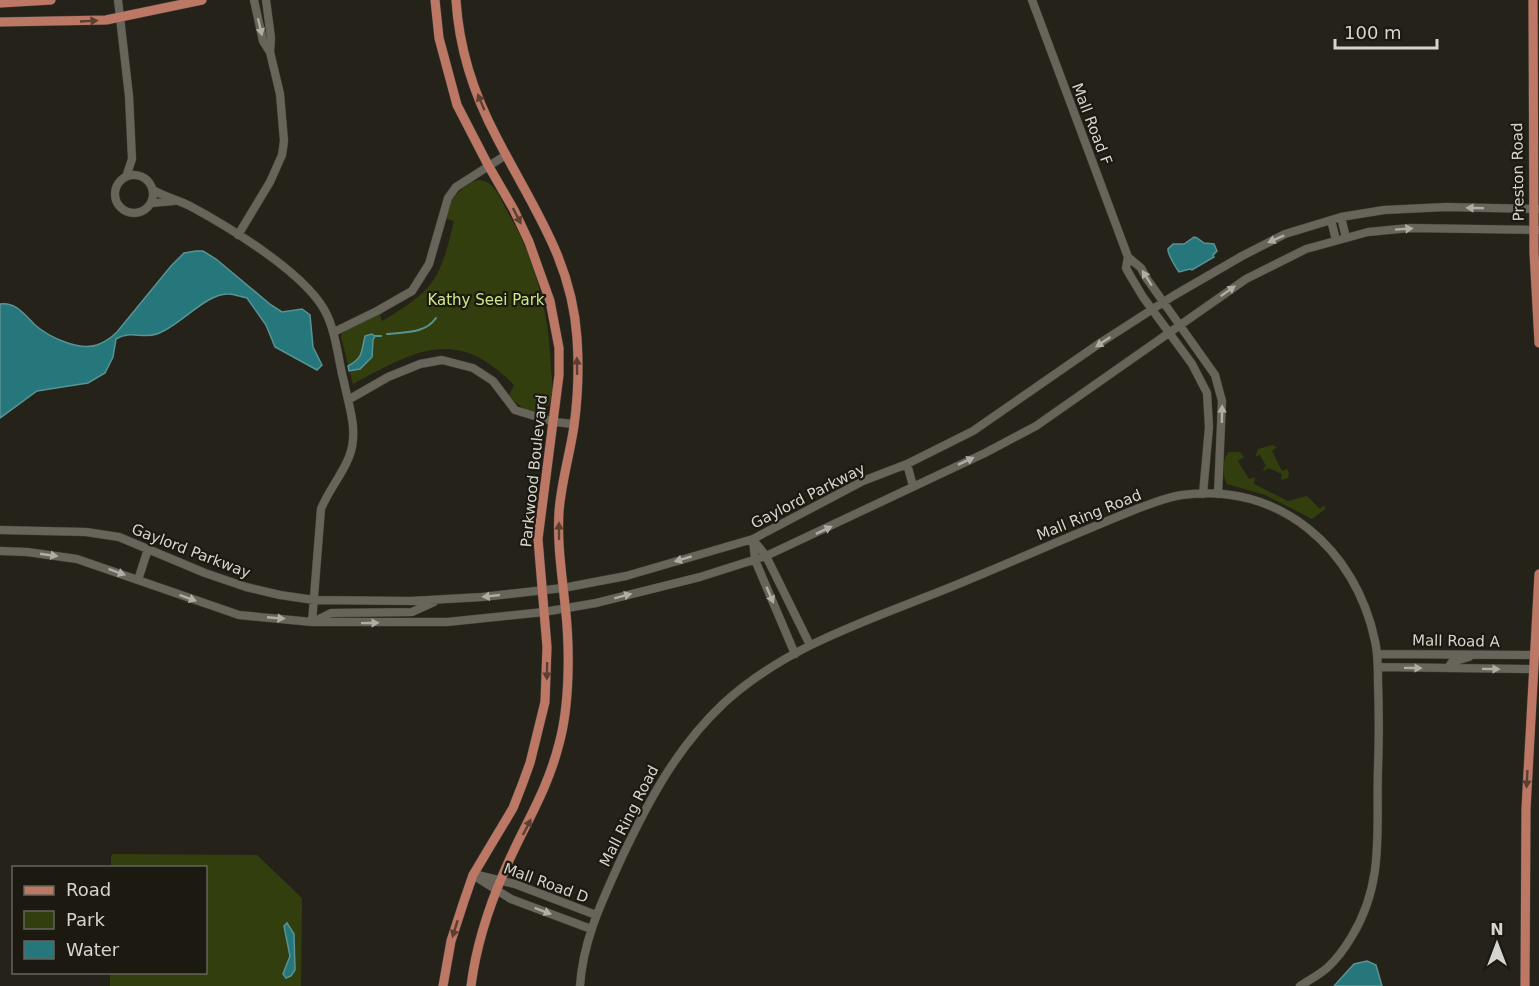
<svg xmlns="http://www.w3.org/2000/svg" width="1539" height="986" font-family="'DejaVu Sans',sans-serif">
<rect width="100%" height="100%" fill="#252219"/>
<path fill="#333e0e" d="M479 180C495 182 499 196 506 209 535 258 549 311 551 368 552 380 554 393 549 404L541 411C528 413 516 405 509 395L514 385C456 325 415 351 353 384L341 337 342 333 379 312 382 321C435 290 440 279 454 221L444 218C449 202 462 183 479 180Z
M1272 445 1277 447 1272 451 1282 471 1287 469 1289 474 1288 478 1281 480 1282 474 1268 468 1264 471 1263 469 1266 466 1260 455 1255 457 1258 449Z
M1229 452H1240L1244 457 1238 461 1249 479 1255 477 1254 484 1288 501 1307 496 1320 509 1324 505 1325 509 1312 519 1265 495 1227 484C1222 476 1222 458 1229 452Z
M113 854 257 855 302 898 301 986H110V973L206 972V868L111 867V856Z"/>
<path fill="#25777b" stroke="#5a9394" stroke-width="1.5" d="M1194 237 1197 238 1204 243 1214 244 1217 251 1213 255 1214 257 1192 270 1190 269 1179 272C1176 268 1167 253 1168 249L1173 244H1184Z
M196 251H203L216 259 271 305 282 312 302 309 310 315 313 347 322 365 317 370 275 347 266 325 247 298C241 297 234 294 229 294 207 292 179 327 157 334 142 339 130 330 116 339L113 357 105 373 88 383 37 391 0 418V304C16 302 24 314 35 325 49 337 78 351 97 345 105 342 111 338 117 332L171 266 184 253Z
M372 334 375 336 373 340 372 357 360 369 349 371 348 366C364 357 361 352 365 336Z
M287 923 294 934 295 970 291 976 286 978 283 974 290 956 284 926Z
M1367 961 1376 965 1382 986H1334L1354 964Z"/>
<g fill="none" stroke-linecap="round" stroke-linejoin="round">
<path stroke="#5a9394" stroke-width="2" d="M387 334C404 332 425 334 436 318
M375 336H381"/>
<defs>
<path id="minor" d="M118 0 129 96 132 159 126 177
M254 0 263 41 270 52
M1032 0 1128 257 1141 268 1147 279 1215 375 1222 401 1218 494
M115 194a19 19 0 1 1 38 0a19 19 0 1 1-38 0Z
M153 190C165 197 178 200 190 206 229 227 309 275 327 315 337 336 338 360 344 382 349 407 359 432 349 457 342 475 328 491 321 509L312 622
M151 203 174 201
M1341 217 1346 238
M1331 220 1336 240
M238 235 270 182 282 155 284 141 280 94 270 52 271 38 266 0
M1128 257 1126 268 1131 277 1143 297 1192 364 1207 393 1209 427 1203 494
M334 332 377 311 412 291 429 264 448 198 456 187 506 155
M348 400 388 377 420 364 442 360 473 368 493 381 515 410 554 422 574 424
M907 464 913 486
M0 530 86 532 119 537 205 573 246 587 280 595 314 600 411 601 482 597 563 588 626 576 753 539 863 481 907 464 973 431 1100 343 1173 296 1242 256 1285 234 1341 217 1384 210 1446 207 1539 209
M753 539 755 560 795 654
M754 541 766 556 810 645
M0 551 27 552 77 559 239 615 312 622H447L544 612 596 603 700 577 766 556 985 453 1036 426 1246 279 1306 249 1368 232 1410 228 1539 230
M138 580 148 549
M315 621 331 613 412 612 434 602
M1377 654 1534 655
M1378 667 1533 669
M1448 668 1452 662 1469 657
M473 875 511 899 591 929
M478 875 515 884 596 915
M580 986C583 939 603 899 622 857 649 800 677 747 724 703 786 646 869 620 946 589 1010 563 1074 534 1139 508 1153 503 1167 497 1182 495 1279 481 1356 549 1375 641 1378 654 1378 668 1378 682 1379 711 1379 740 1378 768 1376 829 1385 882 1352 936 1345 948 1337 959 1327 968 1319 975 1309 980 1300 986"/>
<path id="major" d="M435 0 439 38 457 105 488 165 514 210 529 242 550 301 559 348V375L538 539 547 647 545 702 530 763 522 785 513 808 473 875 464 901 451 941 443 986
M456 0C459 48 474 95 497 138 531 205 572 259 577 338 579 367 578 397 574 426 570 454 561 483 559 512 557 544 562 574 565 605 570 646 570 704 559 744 547 792 523 827 504 872 488 909 476 946 471 986
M1533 0 1534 252 1539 343
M0 3 51 0
M0 22 106 20 202 0
M1525 986 1526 809 1539 574"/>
</defs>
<use href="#minor" stroke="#423f39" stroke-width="9"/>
<use href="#major" stroke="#423f39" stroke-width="10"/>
<use href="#minor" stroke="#676459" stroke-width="8"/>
<use href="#major" stroke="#bc7865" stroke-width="9"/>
</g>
<defs><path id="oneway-solid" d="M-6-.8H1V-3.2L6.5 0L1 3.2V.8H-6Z" transform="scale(1.5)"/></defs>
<g fill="#5b3f32">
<use href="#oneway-solid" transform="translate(89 21) rotate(-3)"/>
<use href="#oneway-solid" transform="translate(481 102) rotate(-113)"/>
<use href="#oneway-solid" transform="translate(517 216) rotate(63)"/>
<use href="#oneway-solid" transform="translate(577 366) rotate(-91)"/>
<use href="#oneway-solid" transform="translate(559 531) rotate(-90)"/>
<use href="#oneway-solid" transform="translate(547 671) rotate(91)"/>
<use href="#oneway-solid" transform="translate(1527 779) rotate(93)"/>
<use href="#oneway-solid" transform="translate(527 827) rotate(-63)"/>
<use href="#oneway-solid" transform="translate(455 929) rotate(107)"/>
</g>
<g fill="#afada5">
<use href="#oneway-solid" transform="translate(260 27) rotate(77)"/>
<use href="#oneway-solid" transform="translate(1475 208) rotate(-179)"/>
<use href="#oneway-solid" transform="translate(1404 229) rotate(-4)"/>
<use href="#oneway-solid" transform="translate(1276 239) rotate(156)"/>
<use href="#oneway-solid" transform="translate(1147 278) rotate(-122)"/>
<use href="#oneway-solid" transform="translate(1228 291) rotate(-35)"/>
<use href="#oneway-solid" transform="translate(1103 342) rotate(146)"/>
<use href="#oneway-solid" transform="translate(1222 414) rotate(-89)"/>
<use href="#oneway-solid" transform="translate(966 461) rotate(-25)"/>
<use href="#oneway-solid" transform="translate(824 530) rotate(-25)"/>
<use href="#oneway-solid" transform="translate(49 555) rotate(8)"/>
<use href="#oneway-solid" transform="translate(683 559) rotate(164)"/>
<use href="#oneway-solid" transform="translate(117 572) rotate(20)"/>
<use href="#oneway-solid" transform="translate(770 595) rotate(67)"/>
<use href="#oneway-solid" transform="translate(491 596) rotate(174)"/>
<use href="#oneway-solid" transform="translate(623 596) rotate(-15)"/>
<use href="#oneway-solid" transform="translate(188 598) rotate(20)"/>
<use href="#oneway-solid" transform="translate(276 618) rotate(5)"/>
<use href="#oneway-solid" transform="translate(370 623) rotate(-1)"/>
<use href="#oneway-solid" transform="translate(1413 668) rotate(1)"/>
<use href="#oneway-solid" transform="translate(1491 669) rotate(1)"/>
<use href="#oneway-solid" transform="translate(543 911) rotate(21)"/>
</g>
<g text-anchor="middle" stroke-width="4.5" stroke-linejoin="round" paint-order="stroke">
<g font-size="15" fill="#d6d4ce" stroke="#1b1910">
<text transform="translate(1092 124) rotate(69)" y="5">Mall Road F</text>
<text transform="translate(1518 172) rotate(-91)" y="5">Preston Road</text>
<text transform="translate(534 471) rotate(-84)" y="5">Parkwood Boulevard</text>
<text transform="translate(808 496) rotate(-27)" y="5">Gaylord Parkway</text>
<text transform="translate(1089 515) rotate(-22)" y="5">Mall Ring Road</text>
<text transform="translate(191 551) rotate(21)" y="5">Gaylord Parkway</text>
<text transform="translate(1456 641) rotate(1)" y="5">Mall Road A</text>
<text transform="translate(629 816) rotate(-63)" y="5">Mall Ring Road</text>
<text transform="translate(546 883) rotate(20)" y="5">Mall Road D</text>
</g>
<g font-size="15" fill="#cee988" stroke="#1b1910">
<text x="486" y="305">Kathy Seei Park</text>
</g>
</g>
<rect x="12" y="866" width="195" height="108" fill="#1b1910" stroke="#66645c" stroke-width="1.5"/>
<rect x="24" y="886" width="30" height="9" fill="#bc7865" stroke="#66645c" stroke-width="1.5"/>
<text x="66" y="896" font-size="18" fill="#d6d4ce">Road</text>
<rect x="24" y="911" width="30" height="18" fill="#333e0e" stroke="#66645c" stroke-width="1.5"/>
<text x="66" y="926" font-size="18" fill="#d6d4ce">Park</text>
<rect x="24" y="941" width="30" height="18" fill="#25777b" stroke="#66645c" stroke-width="1.5"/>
<text x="66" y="956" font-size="18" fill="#d6d4ce">Water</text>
<g transform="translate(1497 944)" stroke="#1b1910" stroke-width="4.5" paint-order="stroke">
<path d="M0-4.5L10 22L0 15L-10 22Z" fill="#d6d4ce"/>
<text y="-9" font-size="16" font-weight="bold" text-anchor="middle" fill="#d6d4ce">N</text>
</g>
<path d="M1335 39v9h102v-9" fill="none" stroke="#d6d4ce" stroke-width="3"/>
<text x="1344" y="39" font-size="18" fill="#d6d4ce" stroke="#1b1910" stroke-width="4.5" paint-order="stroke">100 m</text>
</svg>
